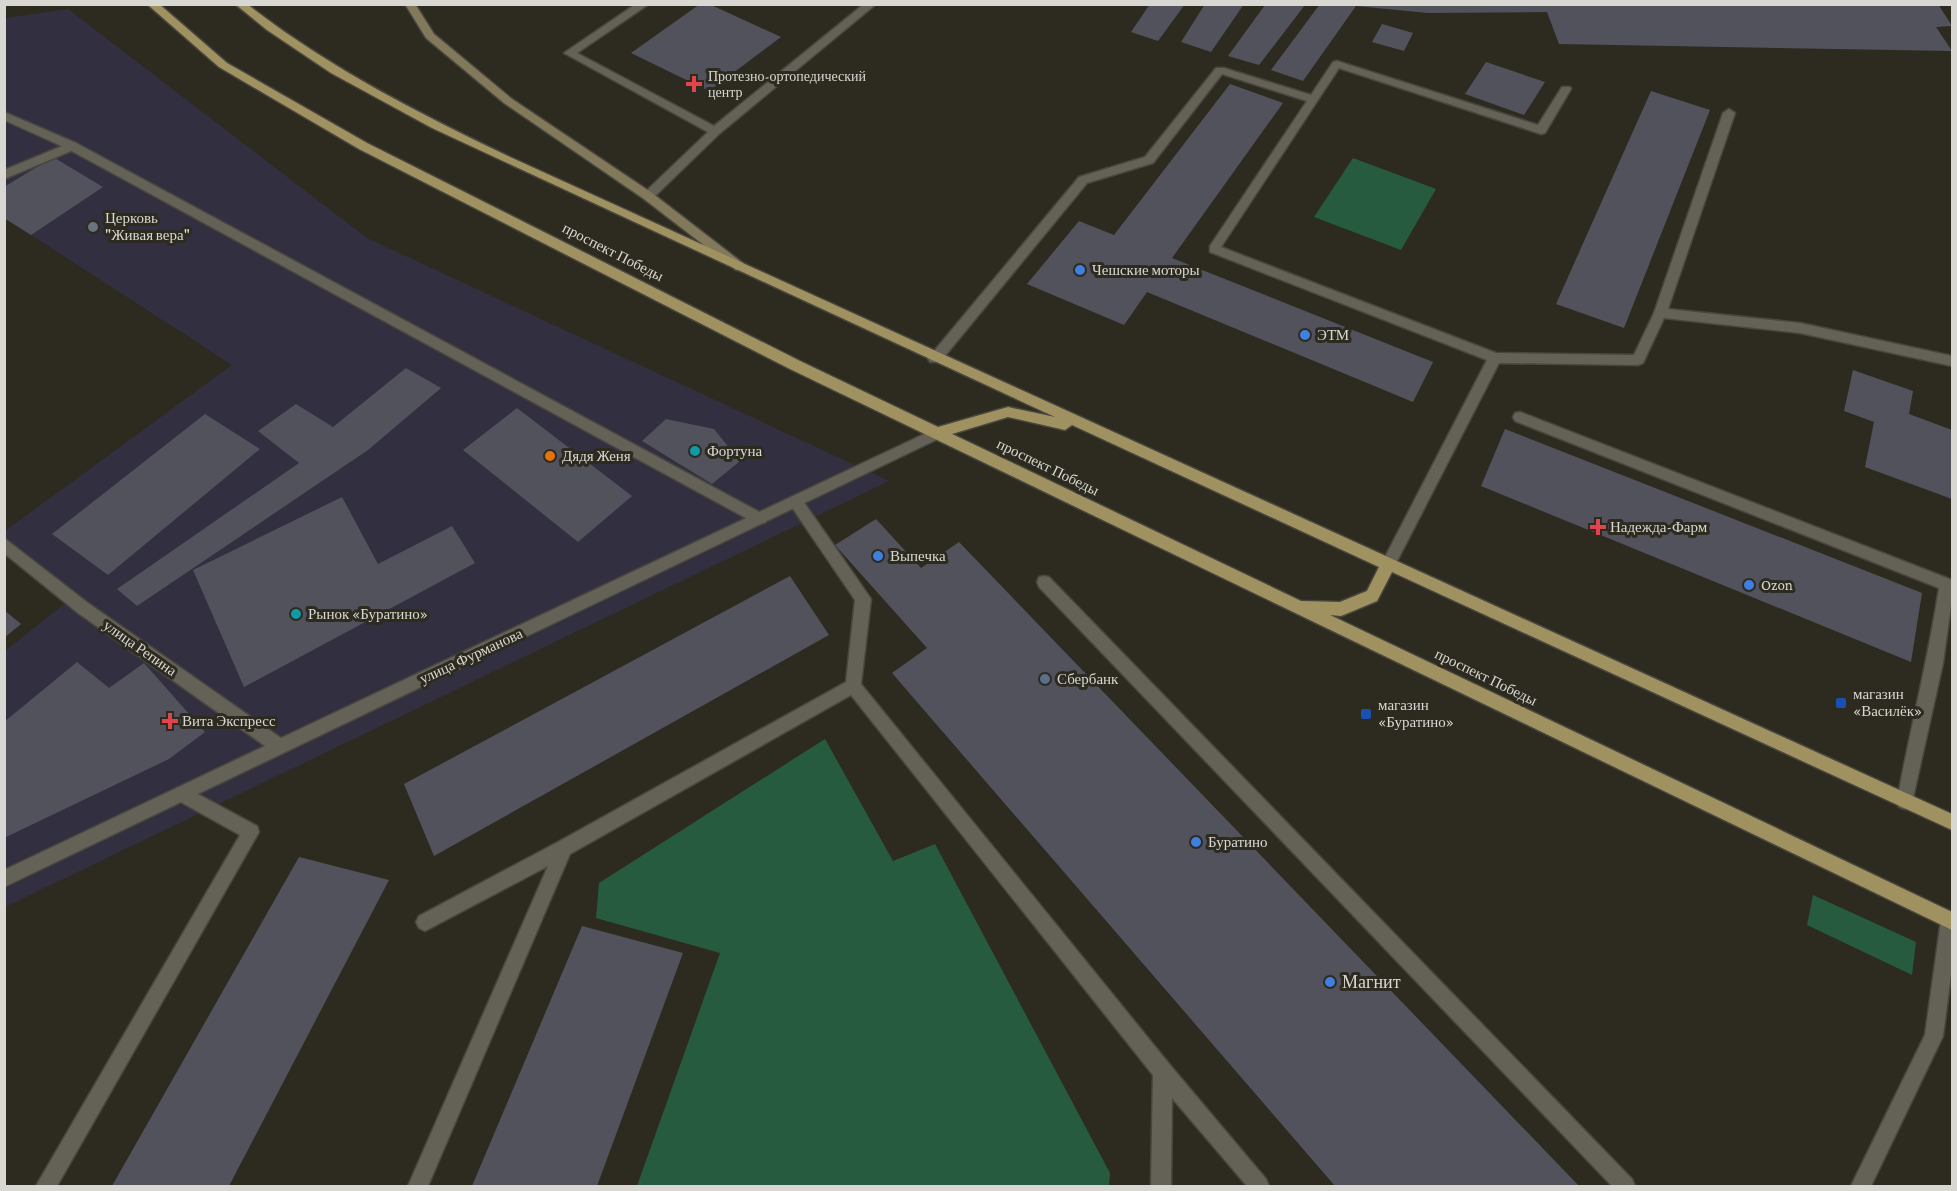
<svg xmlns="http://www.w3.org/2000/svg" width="1957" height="1191" font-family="'Crimson Pro',serif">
<rect width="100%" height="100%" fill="#2d2b20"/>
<path fill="#322f40" d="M68 9 367 238 889 481 5 907V651L78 593 5 541V531L232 365 5 218V18Z"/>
<path fill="#275b3f" d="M1353 158 1436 189 1401 250 1314 217Z
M825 739 893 861 935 844 1110 1173 1109 1186H637L720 953 596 918 599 883Z
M1813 895 1916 942 1912 975 1807 925Z"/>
<path fill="#52525d" d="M700 4H709L781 37 709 91 631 53Z
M1150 4H1185L1158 41 1131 32Z
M1205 4H1244L1211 52 1181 42Z
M1320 4H1938L1952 26 1936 27 1952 51 1559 44 1547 12 1428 13 1356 6 1303 81 1271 70Z
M1265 5H1305L1259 65 1228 56Z
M1382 24 1413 33 1404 51 1372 42Z
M1486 62 1545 82 1524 115 1465 94Z
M1230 84 1283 103 1172 258 1433 362 1413 402 1147 292 1124 325 1027 284 1079 221 1114 235Z
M1651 91 1710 110 1624 328 1556 304Z
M53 157 103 187 31 235 4 218V187Z
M406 368 441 388 368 450 137 606 117 589 299 463 258 431 296 404 333 427Z
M1853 370 1913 391 1909 414 1952 430V499L1865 467 1874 422 1844 411Z
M517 408 632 496 578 542 463 450Z
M205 414 260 449 108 575 52 534Z
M666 419 714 429 740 461 712 484 642 441Z
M1505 429 1922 593 1911 662 1481 486Z
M342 497 378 564 452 526 475 563 244 687 193 570Z
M876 519 921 568 959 542 1579 1186H1335L892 673 927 648 835 545Z
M790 576 829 635 434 856 404 784Z
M4 610 21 624 4 638Z
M77 662 109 688 144 663 205 732 169 759 4 838V722Z
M299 857 389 880 229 1186H112Z
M582 926 683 953 597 1186H472Z"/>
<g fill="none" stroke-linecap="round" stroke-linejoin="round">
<defs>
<path id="lane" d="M1337 61 1538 125 1562 87H1570L1571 89 1545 133 1541 134 1339 68 1221 247 1496 353 1634 355 1654 313 1723 113 1729 109 1735 113 1668 309 1800 323 1952 356V366L1800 333 1664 318 1643 363 1638 365 1499 363 1393 569H1383L1381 565 1383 561 1487 360 1210 252V246L1307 101 1222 74 1153 163 1087 183 940 362H930L928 359 930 356 1079 177 1145 157 1216 68H1224L1311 95 1333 62Z
M4 112 76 143 765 515 767 519 765 523H755L68 149 4 120Z
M1520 412 1952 580V598L1943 663 1911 807 1905 809 1899 807 1897 801C1910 730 1928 660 1939 588L1515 421 1513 417 1515 413Z
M796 496 801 498 871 599 861 684 1170 1065 1266 1179 1269 1186H1247L1172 1098 1171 1186H1151L1153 1075 851 695 570 854 428 1186H408L548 866 425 931 419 928 416 922 419 916 558 842 846 682 855 600 791 506 789 502 791 498Z
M1044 576 1049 577 1632 1179 1635 1186H1612L1039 587 1037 582 1039 577Z
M183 786 257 826 259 832 57 1186H36L240 835 177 800 175 794 177 788Z
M1950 911 1952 912V967L1943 1036 1871 1186H1851L1925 1035 1941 920 1944 914Z"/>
<path id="street" d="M636 4H649L577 53 714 126 864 4H876L719 134 652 199 648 200 642 196 644 193 708 132 564 53Z
M72 142 78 146 76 149 4 179V170Z
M937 428 942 429 944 433 942 437 4 887V870L265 746 78 613 4 553V538L88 603 281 738Z"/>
<path id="secondary" d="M405 4H415L434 34 512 99 652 193 744 264V270H736L644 199 504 103 426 38Z"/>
<path id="primary" d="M147 4H159L227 63 367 143 800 361 938 427 1008 407 1055 417 432 128 331 73 267 30 235 4H247C328 67 418 113 510 157L1952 814V830L1392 572 1377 601 1341 616 1330 615 1952 912V930L790 369 359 149 219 67ZM1008 417 1065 430 1072 425 1379 567 1367 591 1340 602 1301 601 952 434Z"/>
</defs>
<use href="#lane" stroke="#48463e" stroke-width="3"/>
<use href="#street" stroke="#48463e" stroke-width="3"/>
<use href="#secondary" stroke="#48463e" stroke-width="3"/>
<use href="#primary" stroke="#48463e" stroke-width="3"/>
<use href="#lane" fill="#646156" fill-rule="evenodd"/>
<use href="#street" fill="#646156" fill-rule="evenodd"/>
<use href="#secondary" fill="#82795b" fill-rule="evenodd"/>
<use href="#primary" fill="#a09260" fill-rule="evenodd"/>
</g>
<g fill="#e0444e" stroke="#2d2b20" stroke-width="2">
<path d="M691 75h6v6h6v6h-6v6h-6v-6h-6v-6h6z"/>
<path d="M1595 518h6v6h6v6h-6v6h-6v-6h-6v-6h6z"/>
<path d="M167 712h6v6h6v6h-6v6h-6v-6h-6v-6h6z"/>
</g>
<circle fill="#6b7280" stroke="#2d2b20" stroke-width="2" cx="93" cy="227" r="6"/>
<g fill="#3f7fe0" stroke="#2d2b20" stroke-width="2">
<circle cx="1080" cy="270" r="6"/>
<circle cx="1305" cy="335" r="6"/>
<circle cx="878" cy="556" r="6"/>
<circle cx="1749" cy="585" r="6"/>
<circle cx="1196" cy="842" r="6"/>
<circle cx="1330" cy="982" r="6"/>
</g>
<g fill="#0f9aa8" stroke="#2d2b20" stroke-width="2">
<circle cx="695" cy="451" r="6"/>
<circle cx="296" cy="614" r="6"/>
</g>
<circle fill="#e8710a" stroke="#2d2b20" stroke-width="2" cx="550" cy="456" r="6"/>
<circle fill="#5c6f8a" stroke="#2d2b20" stroke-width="2" cx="1045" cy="679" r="6"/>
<g fill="#1a4fb4" stroke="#2d2b20" stroke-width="2">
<rect x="1835" y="697" width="12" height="12" rx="3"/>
<rect x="1360" y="708" width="12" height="12" rx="3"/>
</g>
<g text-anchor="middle" stroke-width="6" stroke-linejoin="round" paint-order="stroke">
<g font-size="14" fill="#d8d7d1" stroke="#2d2b20" text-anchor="start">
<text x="708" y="81">Протезно-ортопедический<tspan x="708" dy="16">центр</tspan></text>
</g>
<g font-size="15" fill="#d8d7d1" stroke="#2d2b20" text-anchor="start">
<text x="105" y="223">Церковь<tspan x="105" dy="17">"Живая вера"</tspan></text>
<text x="1092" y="275">Чешские моторы</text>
<text x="1317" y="340">ЭТМ</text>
<text x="707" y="456">Фортуна</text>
<text x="562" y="461">Дядя Женя</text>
<text x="1610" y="532">Надежда-Фарм</text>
<text x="890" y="561">Выпечка</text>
<text x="1761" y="590">Ozon</text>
<text x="308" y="619">Рынок «Буратино»</text>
<text x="1057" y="684">Сбербанк</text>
<text x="1853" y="699">магазин<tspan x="1853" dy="17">«Василёк»</tspan></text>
<text x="1378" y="710">магазин<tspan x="1378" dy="17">«Буратино»</tspan></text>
<text x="182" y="726">Вита Экспресс</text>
<text x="1208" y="847">Буратино</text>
</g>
<g font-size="15" fill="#d8d7d1" stroke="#2d2b20">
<text transform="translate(613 252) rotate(27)" y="5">проспект Победы</text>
<text transform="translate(1048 467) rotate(26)" y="5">проспект Победы</text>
<text transform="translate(140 648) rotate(35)" y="5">улица Репина</text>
<text transform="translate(471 656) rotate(-25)" y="5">улица Фурманова</text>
<text transform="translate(1486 677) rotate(26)" y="5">проспект Победы</text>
</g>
<g font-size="18" fill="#d8d7d1" stroke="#2d2b20" text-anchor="start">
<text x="1342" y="988">Магнит</text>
</g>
</g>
<rect width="1957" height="1191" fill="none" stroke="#d8d7d1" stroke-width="12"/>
</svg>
